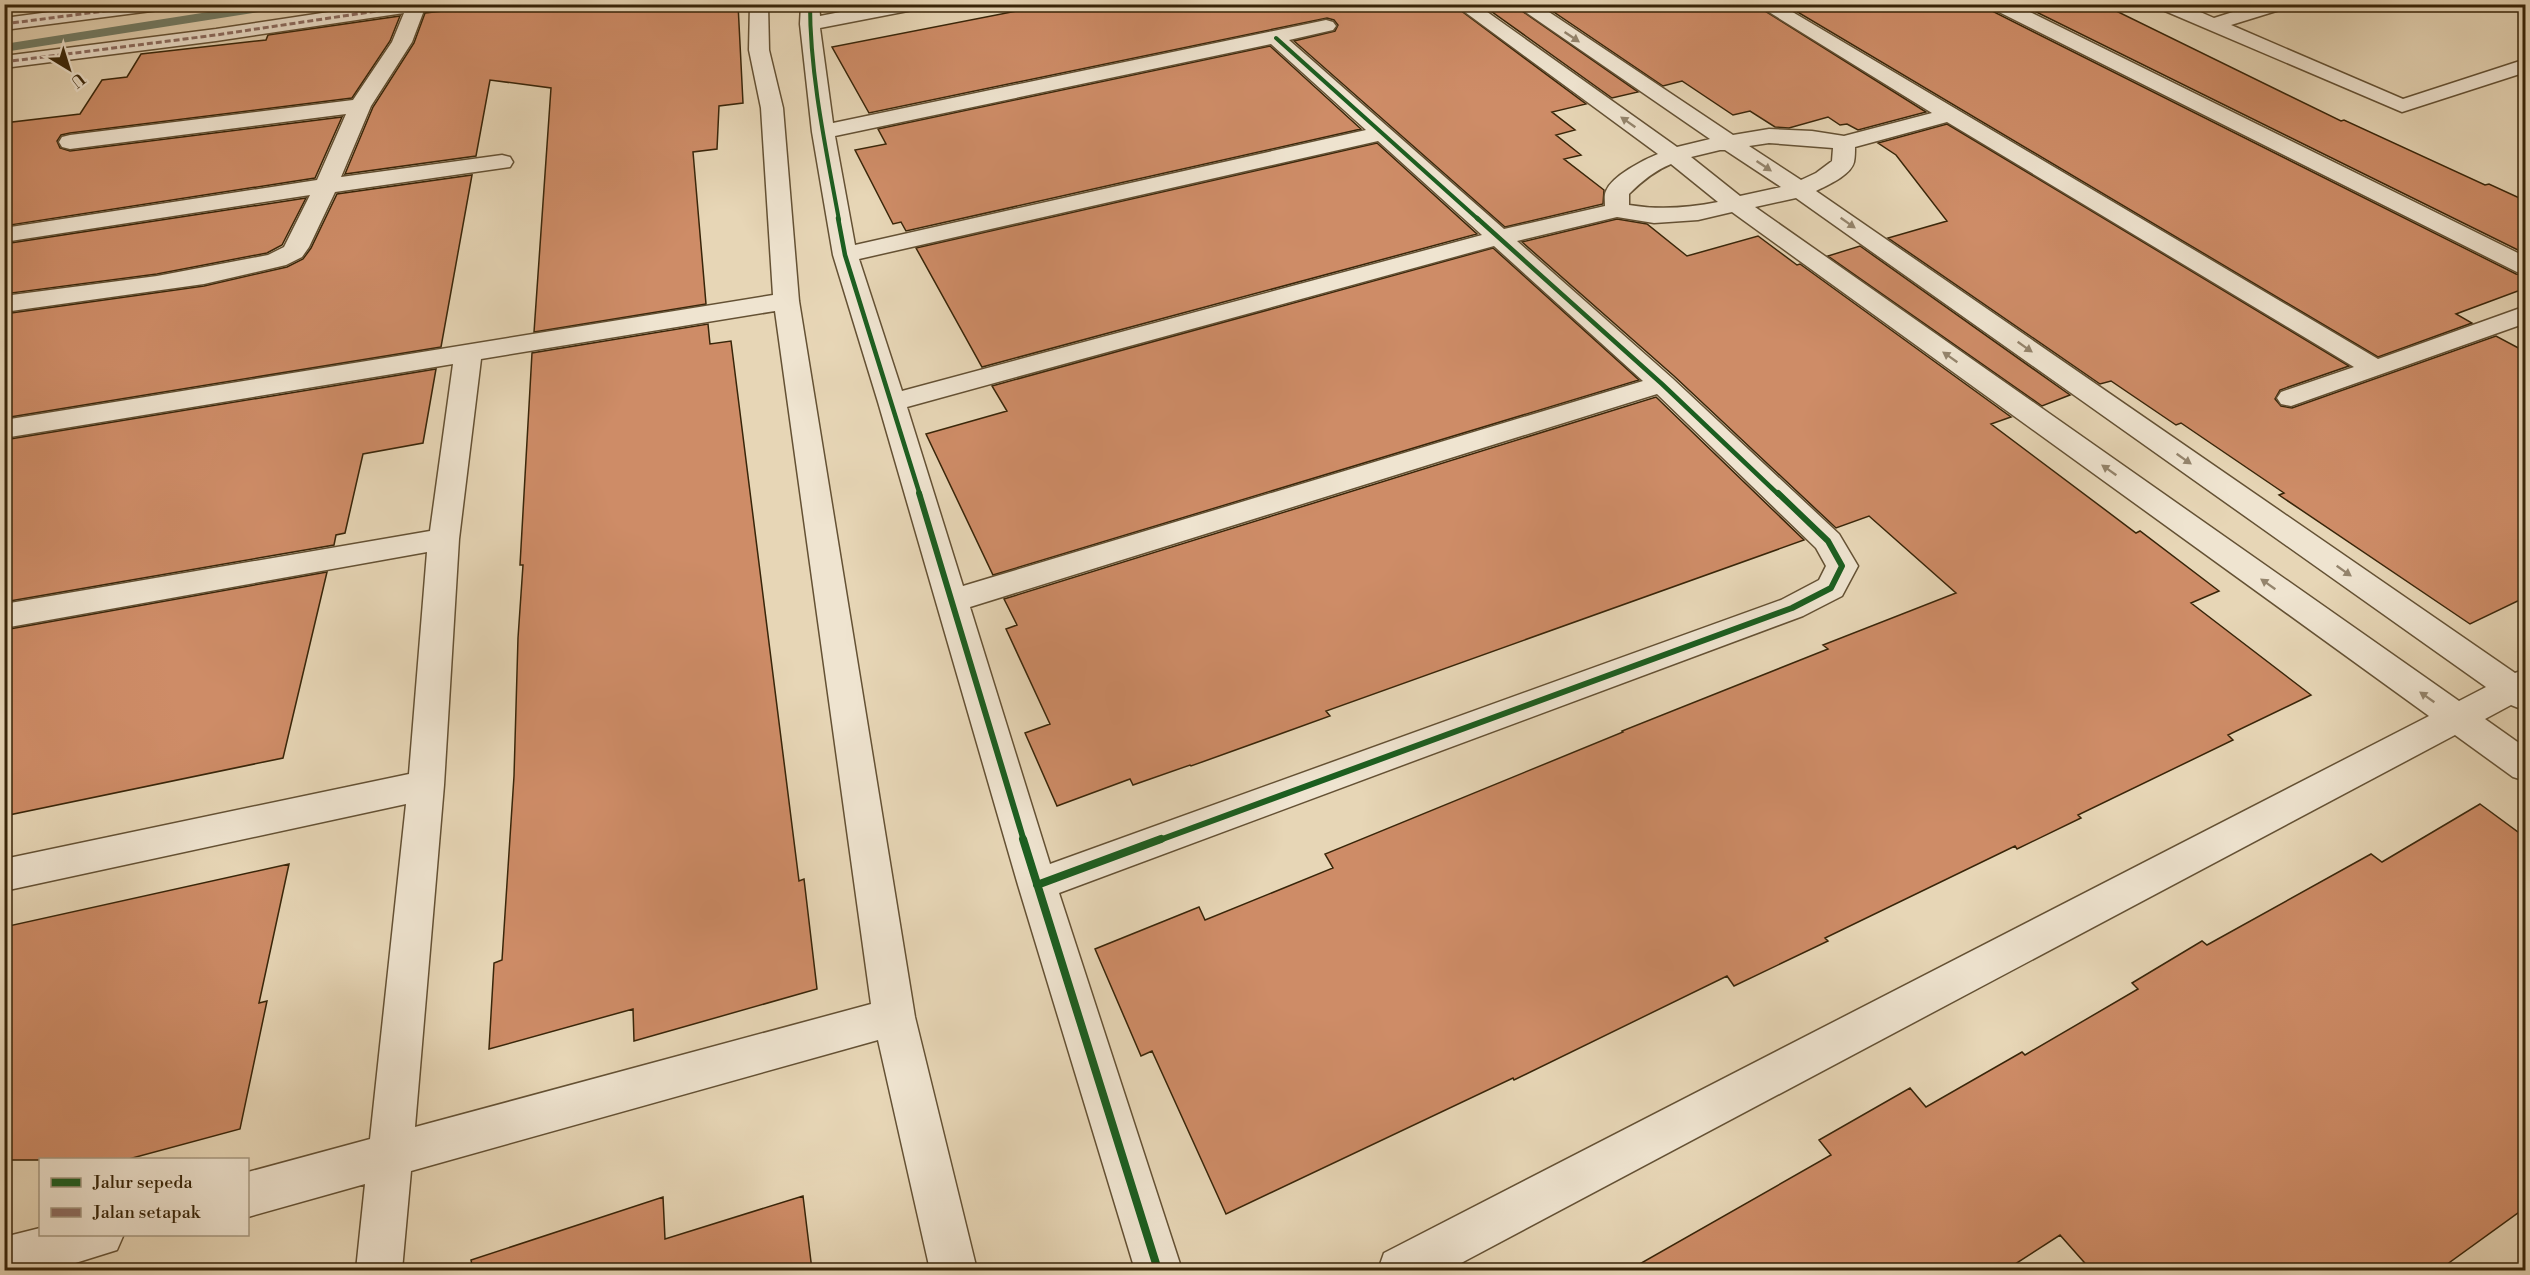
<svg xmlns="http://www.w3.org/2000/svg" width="2530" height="1275" font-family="'Libre Bodoni',serif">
<rect width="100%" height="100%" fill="#e7d6b6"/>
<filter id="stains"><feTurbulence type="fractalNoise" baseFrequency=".00333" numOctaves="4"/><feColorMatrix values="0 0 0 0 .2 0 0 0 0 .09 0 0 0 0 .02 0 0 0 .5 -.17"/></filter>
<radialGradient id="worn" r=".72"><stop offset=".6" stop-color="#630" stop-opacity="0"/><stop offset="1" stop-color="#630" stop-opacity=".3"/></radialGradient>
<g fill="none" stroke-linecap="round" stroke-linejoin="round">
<path fill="#727e68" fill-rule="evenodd" d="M259 4H291L285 8 4 52V44Z"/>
</g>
<path fill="#ce8c67" stroke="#382509" stroke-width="1.5" d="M462 4H738L743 103 719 106 717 149 693 152 706 304 534 332 551 88 490 80 476 156 345 174 373 107 414 43 425 13 461 9Z
M1052 4H1452L1586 104 1552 112 1575 130 1556 135 1581 155 1564 159 1604 190 1603 204 1505 227 1294 41 1335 31 1338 25 1334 20 1327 18 869 113 832 47Z
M1481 4H1512L1638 92 1612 98Z
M1542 4H1754L1926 112 1858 130 1847 124 1840 125 1828 117 1789 128 1775 127 1750 111 1733 115 1682 81 1663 86Z
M1784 4H1987L1990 10 2516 274 2526 276V288L2456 314 2472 323 2378 357Z
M2020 4H2102L2341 121 2344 120 2485 185 2489 184 2526 201V254Z
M400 16 390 41 352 98 70 133 61 135 57 141 60 148 70 151 342 117 315 178 4 226V123L80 114 102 80 127 77 141 54 266 40 268 35Z
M1270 46 1361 129 906 231 901 222 893 224 855 150 886 144 878 129Z
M1947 124 2349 366 2280 390 2275 399 2281 406 2292 408 2496 336 2526 352V597L2470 624 2279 495 2284 493 2181 423 2176 425 2111 381 2100 384 1888 238 1947 221 1896 155 1878 143Z
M1377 143 1477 234 982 367 916 248Z
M472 175 441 347 4 418V314L204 286 287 267 303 259 311 248 337 194Z
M306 198 282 245 267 253 157 274 4 294V244Z
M1617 219 1647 224 1687 256 1758 236 1797 265 1800 264 2011 417 1991 424 2136 533 2140 531 2219 591 2191 603 2311 695 2228 735 2233 740 2078 815 2081 818 2017 849 2015 846 1825 938 1828 941 1734 986 1727 976 1514 1080 1513 1078 1226 1214 1152 1051 1141 1056 1095 949 1199 907 1205 920 1333 868 1325 854 1623 732 1622 731 1828 649 1823 645 1956 593 1869 516 1836 528 1674 376 1522 242Z
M1860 246 2070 395 2042 406 1828 256Z
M1493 248 1639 380 993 575 926 434 1007 411 992 386Z
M708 324 710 344 731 341 799 881 804 879 817 989 634 1041 633 1009 489 1049 494 963 502 960 514 776 518 638 523 565H520L532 353Z
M436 369 423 443 363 454 345 533 336 535 334 545 4 602V440Z
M1656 397 1804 540 1326 711 1330 716 1191 766 1190 765 1133 785 1130 779 1057 806 1025 733 1050 724 1006 629 1017 625 1004 599Z
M327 572 283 758 4 816V630Z
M2480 804 2526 838V1207L2439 1270H2091L2060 1235 2006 1270H1629L1831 1155 1819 1140 1910 1088 1926 1107 2022 1052 2025 1055 2138 989 2132 983 2202 941 2207 945 2371 854 2382 862Z
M289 864 259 1003 267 1001 240 1129 125 1160H4V927Z
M803 1196 812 1270H473L471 1260 663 1197 665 1239Z"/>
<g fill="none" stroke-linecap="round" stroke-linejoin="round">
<defs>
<path id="minor" d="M111 4H168L166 8 159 10 4 30V18Z
M382 4 426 5 412 42 371 106 341 177 502 155 510 157 513 162 510 167 335 192 309 247 302 257 286 265 204 284 4 312V296L157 276 268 255 284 247 310 195 4 242V228L317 180 346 114 70 149 62 147 59 142 62 137 70 135 353 100 392 42 404 13 216 41 4 68V56L216 29Z
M750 4H768L769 50 783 108 799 301 915 1017 977 1270H930L878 1040 411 1171 402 1270H356L365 1184 248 1217V1172L370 1139 406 804 4 891V859L409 774 427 552 4 628V604L430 531 453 364 4 438V420L773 295 761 108 749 50ZM775 311 871 1004 415 1127 444 785 459 539 481 359Z
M801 4H819L820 16 881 4H922L920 8 913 10 820 28 833 123 1326 20 1333 22 1336 26 1333 30 1289 40 1504 229 1605 206C1605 201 1604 195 1606 191 1612 176 1643 160 1658 154L1454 4H1476L1677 147 1710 139 1514 4H1537L1733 135 1769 129 1812 131 1844 136 1932 113 1756 4H1779L2378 359 2526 306V323L2291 406 2281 404 2277 398 2281 392 2354 367 1947 122 1855 147C1855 151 1855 157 1854 162 1851 175 1828 185 1816 191L2515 673 2526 669V711L2511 705 2485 719 2526 748V781L2513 777 2455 735 1448 1270H1378L1384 1253 2429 716 1732 212 1698 220 1654 223 1617 217 1517 241 1672 378 1839 534 1858 566 1842 596 1803 616 1059 893 1182 1270H1135L1018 885 878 402 833 255 812 132 800 24ZM1271 44 1366 130 855 245 835 136ZM1378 141 1482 235 902 391 859 259ZM1769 143 1833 148 1832 161 1816 173 1801 180 1749 146ZM1720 150H1725L1781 187 1740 196 1691 157ZM1671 164 1718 202C1688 208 1659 210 1629 205V194C1642 181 1654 171 1671 164ZM1796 198 2486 687 2459 701 1755 207ZM1494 246 1643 381 963 586 907 407ZM1657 394 1816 548 1826 566 1819 580 1781 600 1050 864 970 607Z
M1989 4H2014L2526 257V274L2517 272 1991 8Z
M2156 4H2182L2214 18 2258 4H2288L2286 8 2231 25 2403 99 2526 59V72L2402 112 2158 8Z
M40 1228V1234H124L117 1250 53 1270H4V1237Z"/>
</defs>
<use href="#minor" stroke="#645134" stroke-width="3"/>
<use href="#minor" fill="#efe4d0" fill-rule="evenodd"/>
<path stroke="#8d6e63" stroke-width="3" stroke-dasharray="6 3" stroke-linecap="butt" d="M4 24 159 4
M4 62 216 35 417 5"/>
<defs>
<path id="cycleway-far3" d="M810 4C810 76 826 149 839 220
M1276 38 1479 220"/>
<path id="cycleway-far2" d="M838 218 845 255 920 495
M1477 218 1662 384 1779 495"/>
<path id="cycleway-far1" d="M919 493 1024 841
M1157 841 1792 608 1831 588 1842 566 1828 541 1778 493"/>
<path id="cycleway" d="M1023 839 1158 1270
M1037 885 1161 839"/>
</defs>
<use href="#cycleway-far3" stroke="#efe4d0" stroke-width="6"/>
<use href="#cycleway-far2" stroke="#efe4d0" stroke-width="8"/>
<use href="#cycleway-far1" stroke="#efe4d0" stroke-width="10"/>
<use href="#cycleway" stroke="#efe4d0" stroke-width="11"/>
<use href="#cycleway-far3" stroke="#1b5e20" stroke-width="4"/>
<use href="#cycleway-far2" stroke="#1b5e20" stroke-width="4.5"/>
<use href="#cycleway-far1" stroke="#1b5e20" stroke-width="6"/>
<use href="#cycleway" stroke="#1b5e20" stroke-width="8"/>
</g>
<defs><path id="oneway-solid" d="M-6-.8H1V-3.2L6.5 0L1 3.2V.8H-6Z" transform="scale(1.5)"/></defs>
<g fill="#94846c">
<use href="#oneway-solid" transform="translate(1572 37) rotate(34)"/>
<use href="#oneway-solid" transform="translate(1628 122) rotate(-145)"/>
<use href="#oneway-solid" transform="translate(1764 166) rotate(34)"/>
<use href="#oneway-solid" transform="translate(1848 223) rotate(35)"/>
<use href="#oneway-solid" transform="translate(2025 347) rotate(35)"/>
<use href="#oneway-solid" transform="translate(1950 357) rotate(-145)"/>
<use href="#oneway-solid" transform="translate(2184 459) rotate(35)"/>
<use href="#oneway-solid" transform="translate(2109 470) rotate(-145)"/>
<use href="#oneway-solid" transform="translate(2344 571) rotate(35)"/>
<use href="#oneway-solid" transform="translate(2268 584) rotate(-145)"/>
<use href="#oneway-solid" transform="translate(2427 697) rotate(-145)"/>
</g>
<rect width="2530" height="1275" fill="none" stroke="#e7d6b6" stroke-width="24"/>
<rect x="6" y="6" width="2518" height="1263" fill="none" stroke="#382509" stroke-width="3"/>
<rect x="12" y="12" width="2506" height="1251" fill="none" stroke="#382509" stroke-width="1.5"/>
<rect x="39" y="1158" width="210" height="78" fill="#efe4d0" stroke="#a69880" stroke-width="1.5"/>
<rect x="51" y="1178" width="30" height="9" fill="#1b5e20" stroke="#a69880" stroke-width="1.5"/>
<text x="93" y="1188" font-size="18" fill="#382509">Jalur sepeda</text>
<rect x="51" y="1208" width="30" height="9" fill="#8d6e63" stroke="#a69880" stroke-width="1.5"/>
<text x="93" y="1218" font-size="18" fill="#382509">Jalan setapak</text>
<g transform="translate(69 69) rotate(142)" stroke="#efe4d0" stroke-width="4.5" paint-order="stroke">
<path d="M0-4.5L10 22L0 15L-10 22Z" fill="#382509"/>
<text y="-9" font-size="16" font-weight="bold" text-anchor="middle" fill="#382509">U</text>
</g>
<rect width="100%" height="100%" filter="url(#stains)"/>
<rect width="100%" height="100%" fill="url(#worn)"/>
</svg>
